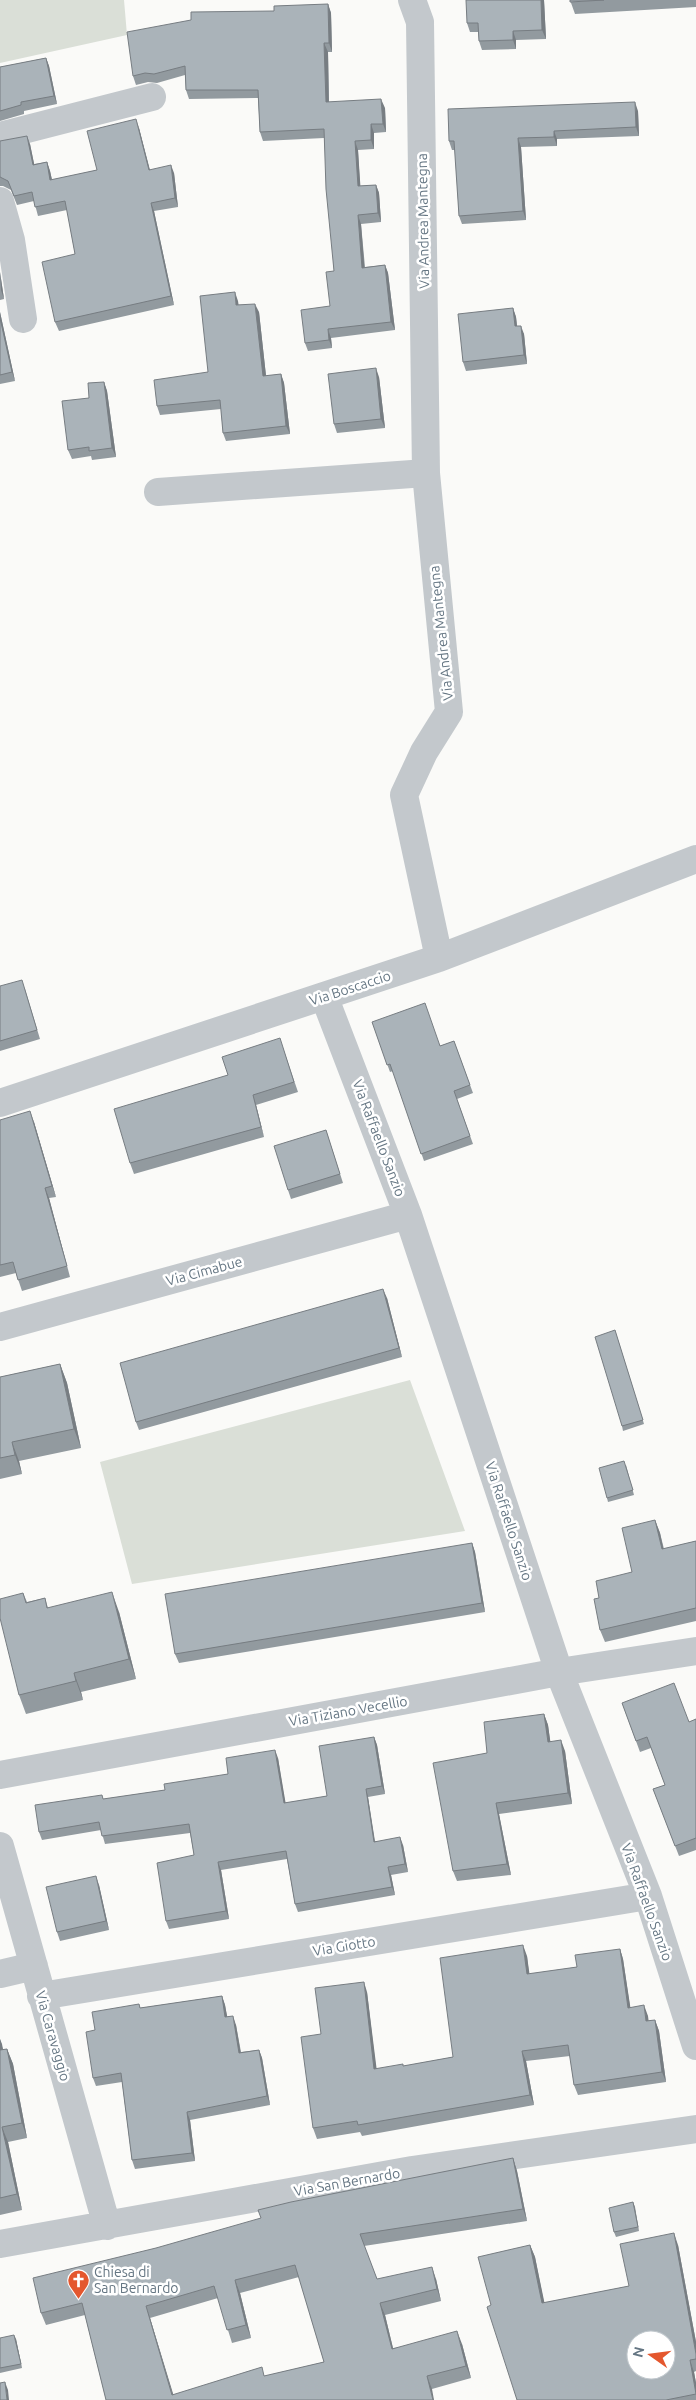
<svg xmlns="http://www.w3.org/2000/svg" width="696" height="2400" font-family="Ubuntu,sans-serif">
<rect width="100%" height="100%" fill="#fafaf8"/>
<path fill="#dadfd7" d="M0 0H124L127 35 0 63Z
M410 1380 465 1531 132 1584 100 1462Z"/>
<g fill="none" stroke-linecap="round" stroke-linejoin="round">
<path stroke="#c3c8cc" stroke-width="28" d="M412 0 420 22 426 473 449 712 424 752 404 795 439 958
M0 136 152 97
M0 201 11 240 23 319
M158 492 426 473
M324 996 408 1215 559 1672 648 1896 696 2046
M0 1103 439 958 696 859
M0 1327 408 1215
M0 1775 559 1672 696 1651
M0 1846 107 2226
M0 1974 34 1966
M41 1996 648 1896
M0 2244 412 2170 696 2129"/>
</g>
<path fill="#929a9f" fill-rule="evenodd" d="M544 0 546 39 516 40V49L482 50 479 41 478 32H470L467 23Z
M570 0H696V7L575 14Z
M328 4 331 13 332 52H328L329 102 385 108 386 132 374 133V149L358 150 360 186 376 185 379 193 381 222 361 224 365 267 385 265 388 273 395 330 331 338 332 348 308 351 305 343 330 306 334 271 324 138 263 141 260 132 258 98 189 99 186 90 185 75 157 83 148 82 136 85 133 76 274 11Z
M46 58 49 66 57 104 24 111V114L0 121V67Z
M638 111 639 136 557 139V146L521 147 526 220 462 224 459 216 455 150H452L449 141Z
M139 128 150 170 174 173 178 207 154 211 174 305 59 331 55 322 75 254 67 210 38 216 34 201 17 205 11 190 3 186H0V141L30 144 34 164 47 162 50 171 52 180 97 170Z
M0 272 4 299 0 300Z
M238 301V305L259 312 266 376 281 374 284 383 290 434 226 441 223 433 221 409 160 415 157 406 208 372Z
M513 308 516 317 517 326 524 334 527 364 466 371 463 362Z
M0 312 15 381 0 384Z
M379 377 385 428 337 433 334 424Z
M104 382 107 391 116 457 92 460 91 456 72 459 68 450 89 398Z
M0 986 25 989 40 1039 0 1051Z
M372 1022 440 1046 454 1041 473 1093 457 1099 473 1144 424 1161 393 1071 390 1072Z
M283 1048 298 1092 256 1105 264 1137 134 1174 130 1163 228 1075Z
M0 1120 34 1122 56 1197 49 1198 70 1277 22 1291 16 1273 0 1277Z
M326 1130 343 1183 291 1199 288 1190Z
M387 1298 402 1357 139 1430 136 1422Z
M615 1330 644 1424 623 1431 622 1426Z
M60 1364 67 1383 81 1448 19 1461 22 1474 0 1479V1377Z
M626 1465 634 1495 608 1502 607 1498Z
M655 1520 660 1533 664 1549 696 1541V1621L605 1642 600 1630 599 1598 632 1572Z
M472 1543 475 1552 485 1612 179 1663 175 1654Z
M23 1593 27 1602 45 1598 48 1608 119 1612 136 1679 81 1692 83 1700 26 1714 19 1695Z
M622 1703 689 1722 696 1719V1850L679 1856 653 1789 665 1785 651 1748 640 1752Z
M544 1714 548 1725 550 1741 565 1751 572 1804 499 1814 511 1875 457 1881 453 1871 487 1753Z
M374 1737 377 1745 385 1794 368 1797 375 1841 403 1845 408 1872 391 1875 395 1895 298 1912 295 1904 287 1859 221 1870 229 1919 169 1929 166 1921 194 1855 190 1833 105 1844 101 1830 42 1840 39 1832 104 1799 165 1790 228 1774 278 1758 285 1803 327 1796Z
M99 1885 109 1930 60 1941 57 1932Z
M620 1949 623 1959 630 2007 648 2016V2021L655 2020 659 2031 666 2082 578 2095 574 2085 570 2056 526 2061 534 2105 362 2136 360 2132 317 2139 313 2128 321 2034 367 1992 376 2069 404 2066 453 2057 527 1956 529 1974 577 1967Z
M222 1996 225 2005 227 2017 236 2025 241 2052 259 2050 262 2058 270 2105 190 2120 195 2161 135 2169 132 2160 122 2082 96 2086 93 2078 95 2030 139 2004 140 2008Z
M0 2039 3 2050 7 2049 13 2064 27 2138 8 2142 22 2210 0 2215Z
M513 2158 517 2171 527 2221 364 2246 377 2279H436L441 2301 385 2315 393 2348 462 2344 471 2378 432 2389 106 2400 85 2315 46 2325 41 2313ZM299 2277 324 2362 265 2376 173 2395 150 2318 218 2298 232 2343 251 2338 240 2293Z
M633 2202 639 2231 616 2237 614 2232Z
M530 2245 535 2257 544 2303 629 2286 678 2245 696 2342V2371L694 2372 696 2383V2400H517L491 2305Z
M0 2338 16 2339 22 2368 0 2373Z"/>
<path fill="#777d82" d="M541 0H544L546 39 542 30Z
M328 4 331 13 332 52 329 43Z
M513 31 516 40V49L513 40Z
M324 43 328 52 329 111 326 102Z
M46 58 49 66 57 104 54 96Z
M381 99 385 108 386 132 383 124Z
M635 102 638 111 639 136 636 127Z
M136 119 139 128 152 179 149 170Z
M371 124 374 133V149L371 140Z
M554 131 557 139V146L554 137Z
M27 136 30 144 36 173 33 165Z
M518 138 521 147 526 220 523 211Z
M355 141 358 150 361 195 358 186Z
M47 162 50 171 54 189 50 180Z
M171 165 174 173 178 207 175 198Z
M376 185 379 193 381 222 378 213Z
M151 203 154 211 174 305 171 296Z
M358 215 361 224 365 276 362 268Z
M385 265 388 273 395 330 391 322Z
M0 272 4 299 1 290Z
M235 292 238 301 240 314 236 305Z
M255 304 259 312 267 385 263 376Z
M513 308 516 317 518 335 515 326Z
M0 312 15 381 12 372 0 318Z
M521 326 524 334 527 364 524 355Z
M328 329 331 338 332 348 329 340Z
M376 368 379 377 385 428 381 419Z
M281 374 284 383 290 434 286 426Z
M104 382 107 391 116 457 112 448Z
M253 1095 256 1105 264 1137 261 1127Z
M30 1111 34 1122 56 1197 52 1186Z
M45 1188 49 1198 70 1277 67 1266Z
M383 1289 387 1298 402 1357 399 1348Z
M60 1364 67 1383 81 1448 74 1429Z
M12 1442 19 1461 22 1474 15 1455Z
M655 1520 660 1533 666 1562 662 1549Z
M472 1543 475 1552 485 1612 482 1603Z
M112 1592 119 1612 136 1679 129 1659Z
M74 1673 81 1692 83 1700 76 1681Z
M544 1714 548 1725 552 1753 548 1742Z
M374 1737 377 1745 385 1794 382 1786Z
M561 1740 565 1751 572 1804 568 1793Z
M275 1750 278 1758 287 1811 284 1803Z
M366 1789 368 1797 376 1850 374 1842Z
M496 1803 499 1814 511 1875 507 1864Z
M400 1837 403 1845 408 1872 405 1864Z
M218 1862 221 1870 229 1919 226 1911Z
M388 1867 391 1875 395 1895 392 1887Z
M96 1876 99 1885 109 1930 106 1921Z
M523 1945 527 1956 531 1985 527 1974Z
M620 1949 623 1959 632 2018 628 2008Z
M364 1982 367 1992 378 2080 374 2069Z
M222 1996 225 2005 229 2026 225 2017Z
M644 2005 648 2016 650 2032 646 2021Z
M233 2016 236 2025 242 2061 239 2053Z
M655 2020 659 2031 666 2082 662 2072Z
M0 2039 2 2044 6 2066 0 2050Z
M7 2049 13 2064 27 2138 22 2123Z
M259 2050 262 2058 270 2105 267 2096Z
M522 2051 526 2061 534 2105 530 2095Z
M187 2112 190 2120 195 2161 192 2153Z
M2 2127 8 2142 22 2210 17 2194Z
M513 2158 517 2171 527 2221 523 2209Z
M633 2202 635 2207 639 2231 638 2227Z
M674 2233 678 2245 696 2342V2354Z
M530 2245 535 2257 547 2315 542 2303Z
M432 2267 436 2279 441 2301 437 2289Z
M235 2280 240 2293 251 2338 246 2325Z
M380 2303 385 2315 396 2361 392 2349Z
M146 2306 150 2318 175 2400H174Z
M457 2331 462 2344 471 2378 466 2366Z
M14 2335 16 2339 22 2368 21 2364Z
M690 2360 694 2372 696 2383V2394Z
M427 2376 432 2389 434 2400H433Z
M5 2382 8 2390 9 2400H7Z"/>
<path fill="#aab3b9" stroke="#777d82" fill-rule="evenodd" d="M466 0H541L542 30 513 31V40L479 41 478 23H467Z
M570 0H604L570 2Z
M328 4 329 43H324L326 102 381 99 383 124H371V140L355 141 358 186 376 185 378 213 358 215 362 268 385 265 391 322 328 329 329 340 305 343 301 310 330 306 326 272 334 271 326 189 324 129 260 132 258 90H186L185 66 154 74 145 73 133 76 127 32 191 20V12L274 11V6Z
M46 58 54 96 21 102V105L0 111V67Z
M635 102 636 127 554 131V137L518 138 523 211 459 216 454 141H449L448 109Z
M136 119 149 170 171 165 175 198 151 203 171 296 55 322 42 262 75 254 65 201 35 207 32 192 14 196 8 181 0 177V141L27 136 33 165 47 162 50 180 97 170 87 131Z
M235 292 236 305 255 304 263 376 281 374 286 426 223 433 220 400 157 406 154 380 208 372 200 296Z
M513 308 515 326H521L524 355 463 362 458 314Z
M0 318 12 372 0 375Z
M376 368 381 419 334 424 328 374Z
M104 382 112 448 89 451V447L68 450 62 401 89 398 88 383Z
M22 980 37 1030 0 1041V986Z
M425 1003 440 1046 454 1041 470 1085 454 1091 470 1136 421 1154 390 1064 387 1065 372 1022Z
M280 1038 294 1082 253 1095 261 1127 130 1163 114 1109 228 1075 222 1057Z
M30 1111 52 1186 45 1188 67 1266 18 1280 13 1262 0 1265V1120Z
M326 1130 340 1174 288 1190 274 1146Z
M383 1289 399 1348 136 1422 120 1363Z
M615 1330 643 1420 622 1426 595 1337Z
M60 1364 74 1429 12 1442 15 1455 0 1458V1377Z
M624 1461 633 1490 607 1498 599 1468Z
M655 1520 662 1549 696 1541V1608L600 1630 594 1599 599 1598 596 1581 632 1572 622 1528Z
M472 1543 482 1603 175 1654 165 1594Z
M112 1592 129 1659 74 1673 76 1681 19 1695 0 1618V1599L23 1593 26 1603 45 1598 47 1608Z
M674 1683 689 1722 696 1719V1838L675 1846 653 1789 665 1785 647 1737 636 1741 622 1703Z
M544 1714 548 1742 561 1740 568 1793 496 1803 507 1864 453 1871 433 1763 487 1753 484 1722Z
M374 1737 382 1786 366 1789 374 1842 400 1837 405 1864 388 1867 392 1887 295 1904 286 1851 218 1862 226 1911 166 1921 157 1863 194 1855 189 1824 102 1836 99 1822 39 1832 35 1805 102 1795 103 1799 165 1790 164 1784 228 1774 226 1758 275 1750 284 1803 327 1796 319 1746Z
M96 1876 106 1921 57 1932 46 1887Z
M523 1945 527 1974 577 1967 575 1955 620 1949 628 2008 644 2005 646 2021 655 2020 662 2072 574 2085 568 2045 522 2051 530 2095 358 2125 357 2121 313 2128 301 2037 321 2034 315 1988 364 1982 374 2069 403 2064V2066L453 2057 440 1958Z
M222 1996 225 2017 233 2016 239 2053 259 2050 267 2096 187 2112 192 2153 132 2160 121 2073 93 2078 86 2032 95 2030 92 2012 139 2004 140 2008Z
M0 2049V2050L7 2049 22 2123 2 2127 17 2194 0 2198Z
M513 2158 523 2209 360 2234 377 2279 432 2267 437 2289 380 2303 392 2349 457 2331 466 2366 427 2376 433 2400H106L82 2303 41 2313 33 2278 156 2248 261 2218 258 2210 291 2202ZM295 2265 324 2362 264 2376 262 2367 172 2395 146 2306 214 2286 227 2330 246 2325 235 2280Z
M633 2202 638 2227 614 2232 609 2208Z
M674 2233 696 2354V2359L690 2360 696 2394 666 2400H517L487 2307 491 2305 478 2257 530 2245 542 2303 629 2286 620 2244ZM636 2340H666V2370H636Z
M14 2335 21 2364 0 2368V2338Z
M5 2382 7 2400H0V2383Z"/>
<defs>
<symbol id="church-pin" viewBox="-11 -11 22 30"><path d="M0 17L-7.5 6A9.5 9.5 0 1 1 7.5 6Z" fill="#e4572e" stroke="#fff"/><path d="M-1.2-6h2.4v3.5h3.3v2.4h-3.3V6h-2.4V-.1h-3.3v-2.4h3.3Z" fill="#fff"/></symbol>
</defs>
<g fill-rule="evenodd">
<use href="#church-pin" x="66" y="2268" width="25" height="34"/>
</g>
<g text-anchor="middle" stroke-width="5" stroke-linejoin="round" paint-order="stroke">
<g font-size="14" fill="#657683" stroke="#fff">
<text transform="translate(423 221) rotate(-91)" y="5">Via Andrea Mantegna</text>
<text transform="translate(441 633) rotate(-96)" y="5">Via Andrea Mantegna</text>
<text transform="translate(350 988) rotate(-18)" y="5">Via Boscaccio</text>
<text transform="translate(379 1138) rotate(69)" y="5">Via Raffaello Sanzio</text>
<text transform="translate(204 1271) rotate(-15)" y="5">Via Cimabue</text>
<text transform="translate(509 1521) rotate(72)" y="5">Via Raffaello Sanzio</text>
<text transform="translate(348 1711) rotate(-10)" y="5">Via Tiziano Vecellio</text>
<text transform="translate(647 1902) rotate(70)" y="5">Via Raffaello Sanzio</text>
<text transform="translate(344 1946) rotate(-9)" y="5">Via Giotto</text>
<text transform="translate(53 2036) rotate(74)" y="5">Via Caravaggio</text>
<text transform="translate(347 2182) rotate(-10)" y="5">Via San Bernardo</text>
</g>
<g font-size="14" fill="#657683" stroke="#fff" text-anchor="start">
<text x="94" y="2277">Chiesa di<tspan x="94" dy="16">San Bernardo</tspan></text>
</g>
</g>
<g transform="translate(651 2355) rotate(284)"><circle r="24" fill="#ffffff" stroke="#c1c8cd"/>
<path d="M0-4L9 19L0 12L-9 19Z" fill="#e4572e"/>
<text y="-8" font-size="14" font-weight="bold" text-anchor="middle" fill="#657683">N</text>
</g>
</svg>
